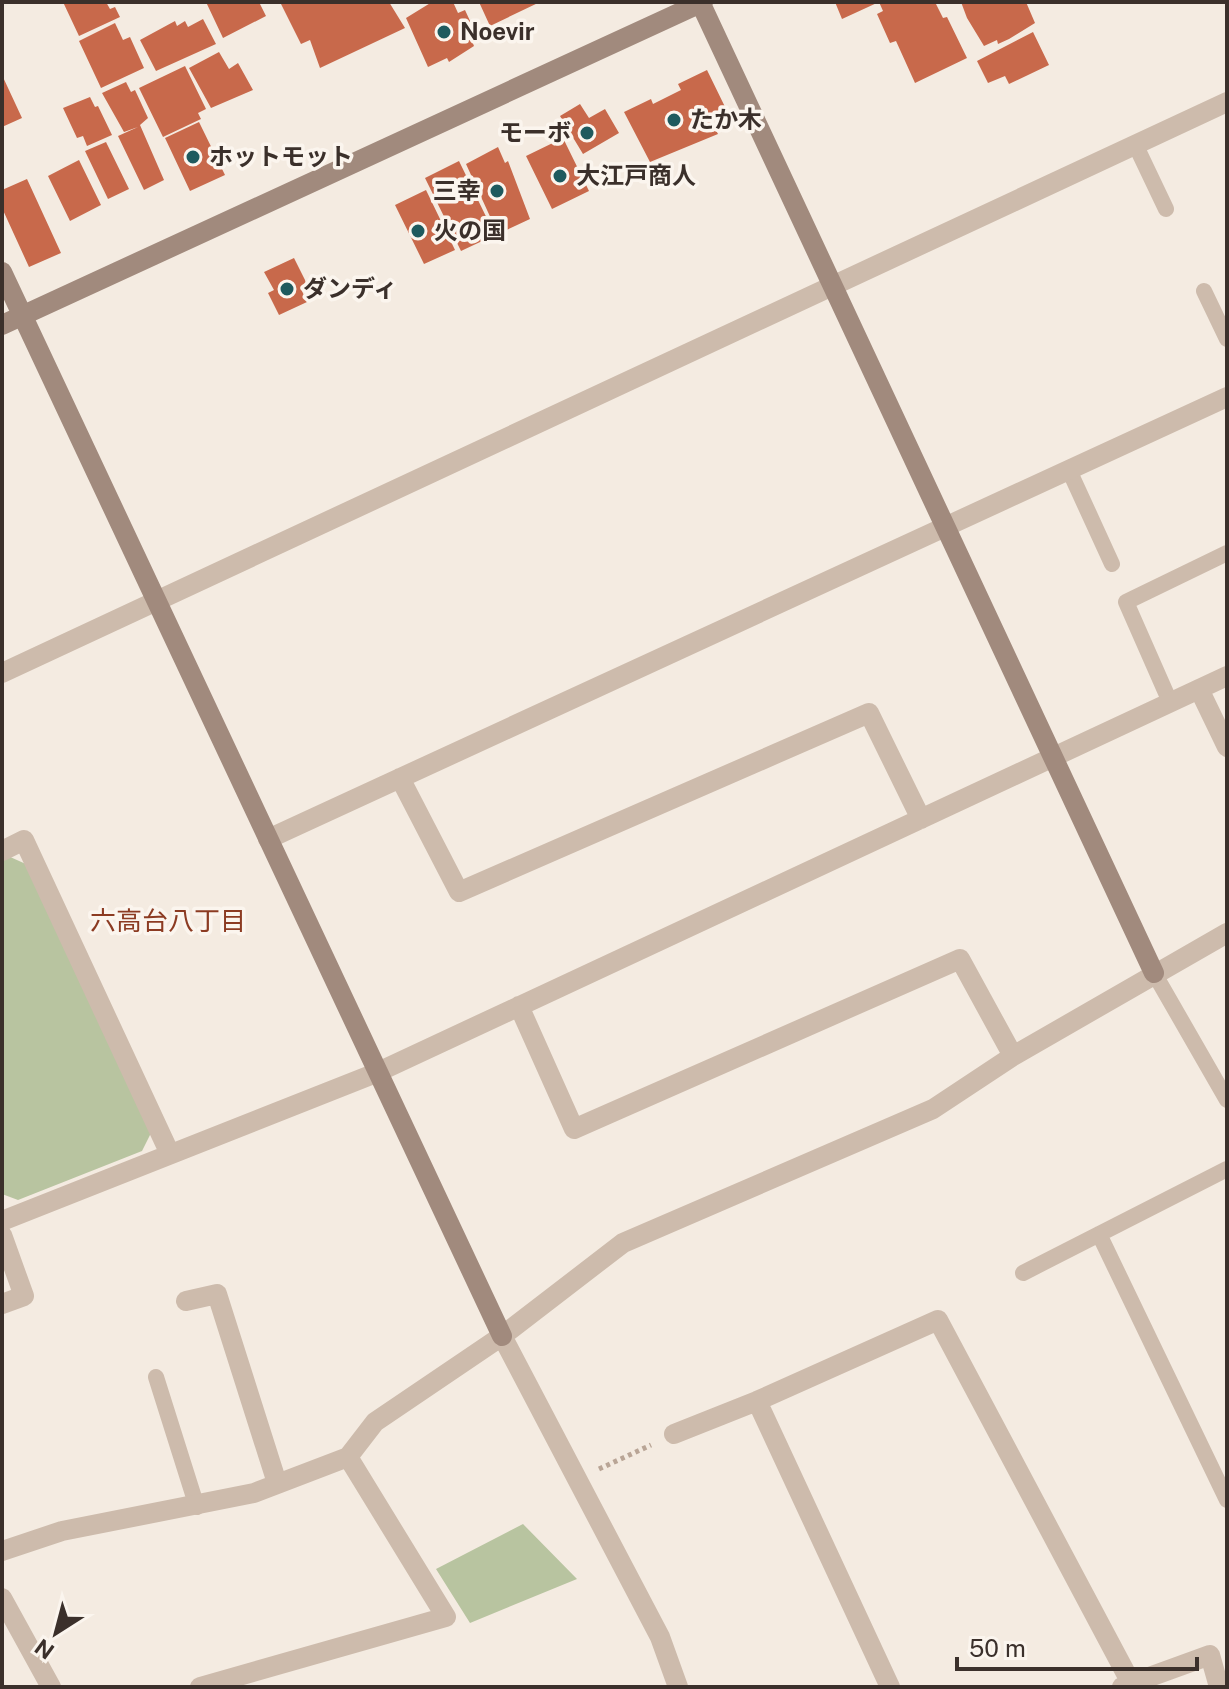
<svg xmlns="http://www.w3.org/2000/svg" width="1229" height="1689" font-family="'Public Sans','Noto Sans JP',sans-serif">
<rect width="100%" height="100%" fill="#f4ebe1"/>
<path fill="#b8c4a0" d="M8 856 28 865 152 1131 142 1151 18 1200 2 1194V859Z
M523 1524 577 1579 470 1623 436 1569Z"/>
<path fill="#c8694b" d="M63 2H106L110 9 115 7 120 17 79 36Z
M206 2H259L266 16 223 38Z
M280 2H389L405 28 320 68 310 40 301 44Z
M432 2H453L458 13 465 10 476 34 470 36 474 46 449 62 447 58 428 67 406 18Z
M479 2H540L490 26Z
M835 2H879L842 19Z
M879 2H935L943 18 947 17 967 58 915 83 896 41 890 43 877 14 883 11Z
M961 2H1026L1035 23 1009 39 998 44 997 40 984 46 967 18Z
M203 19 216 44 156 71 140 40 175 21 177 26 185 21 188 27Z
M115 23 123 40 130 37 144 68 101 88 79 41Z
M1033 32 1049 65 1009 84 1005 76 988 83 977 61Z
M219 52 229 69 238 63 253 90 211 108 189 68Z
M185 66 206 109 198 113 201 119 163 137 139 88Z
M707 70 728 113 712 122 718 134 650 162 624 112 651 99 653 104 681 90 678 84Z
M2 75 22 118 2 127Z
M126 82 131 92 135 90 148 118 140 125 164 180 144 190 118 136 138 127 124 132 102 93Z
M90 97 95 107 98 106 112 135 87 146 83 136 77 138 63 108Z
M580 104 589 118 605 109 619 133 583 154 560 116Z
M199 122 225 175 190 191 165 138Z
M563 138 589 191 552 209 526 156Z
M106 142 129 189 108 199 85 151Z
M498 147 505 163 508 161 530 219 498 234 466 164Z
M79 160 101 205 70 221 48 176Z
M459 161 495 235 461 251 425 178Z
M27 179 61 253 29 267 2 208V190Z
M426 190 455 250 424 264 395 205Z
M294 258 305 280 307 289 302 291 307 302 279 315 268 293 274 290 264 272Z"/>
<g fill="none" stroke-linecap="round" stroke-linejoin="round">
<path stroke="#b9a596" stroke-width="5" stroke-dasharray="4 4" stroke-linecap="butt" d="M599 1469 651 1445"/>
<path stroke="#cdbbac" stroke-width="16" d="M1136 146 1166 209
M1204 291 1227 339
M1069 470 1112 564
M1170 702 1126 602 1227 553
M1154 973 1227 1100
M1099 1234 1227 1500
M1023 1273 1227 1169
M156 1377 197 1507"/>
<path stroke="#cdbbac" stroke-width="20" d="M2 673 1227 102
M1199 689 1227 747
M400 778 459 892 869 713 921 819
M268 839 1227 397
M2 851 24 840 170 1154
M519 1006 574 1129 960 959 1013 1056
M2 1221 376 1073 1227 676
M2 1235 24 1296 2 1304
M186 1301 217 1294 277 1483
M502 1336 660 1637 678 1687
M674 1434 757 1401
M2 1551 62 1531 254 1493 348 1457 375 1422 502 1336 623 1243 933 1109 1013 1056 1227 933
M2 1598 51 1687
M200 1687 446 1617 348 1457
M890 1687 757 1401 938 1320 1130 1681
M1122 1687 1210 1655 1219 1687"/>
<path stroke="#a18a7d" stroke-width="20" d="M700 2 1154 973
M2 272 502 1336
M2 325 703 2"/>
</g>
<g fill="#1f5a5e" stroke="#fbf5ee" stroke-width="3">
<circle cx="444" cy="32" r="8"/>
<circle cx="674" cy="120" r="8"/>
<circle cx="587" cy="133" r="8"/>
<circle cx="193" cy="157" r="8"/>
<circle cx="560" cy="176" r="8"/>
<circle cx="497" cy="191" r="8"/>
<circle cx="418" cy="231" r="8"/>
<circle cx="287" cy="289" r="8"/>
</g>
<g text-anchor="middle" stroke-width="7" stroke-linejoin="round" paint-order="stroke">
<g font-size="24" font-weight="bold" fill="#3b302b" stroke="#fbf5ee" text-anchor="start">
<text x="460" y="40">Noevir</text>
<text x="690" y="128">たか木</text>
<text x="571" y="141" text-anchor="end">モーボ</text>
<text x="209" y="165">ホットモット</text>
<text x="576" y="184">大江戸商人</text>
<text x="481" y="199" text-anchor="end">三幸</text>
<text x="434" y="239">火の国</text>
<text x="303" y="297">ダンディ</text>
</g>
<g font-size="26" fill="#8c3b22" stroke="#fbf5ee">
<text x="168" y="930">六高台八丁目</text>
</g>
</g>
<rect width="1229" height="1689" fill="none" stroke="#3b302b" stroke-width="8"/>
<g transform="translate(56 1633) rotate(216)" stroke="#fbf5ee" stroke-width="6" paint-order="stroke">
<path d="M0-6L14 30L0 20L-14 30Z" fill="#3b302b"/>
<text y="-12" font-size="22" font-weight="bold" text-anchor="middle" fill="#3b302b">N</text>
</g>
<path d="M957 1657v12h240v-12" fill="none" stroke="#3b302b" stroke-width="4"/>
<text x="969" y="1657" font-size="24" fill="#3b302b" stroke="#fbf5ee" stroke-width="6" paint-order="stroke">50 m</text>
</svg>
